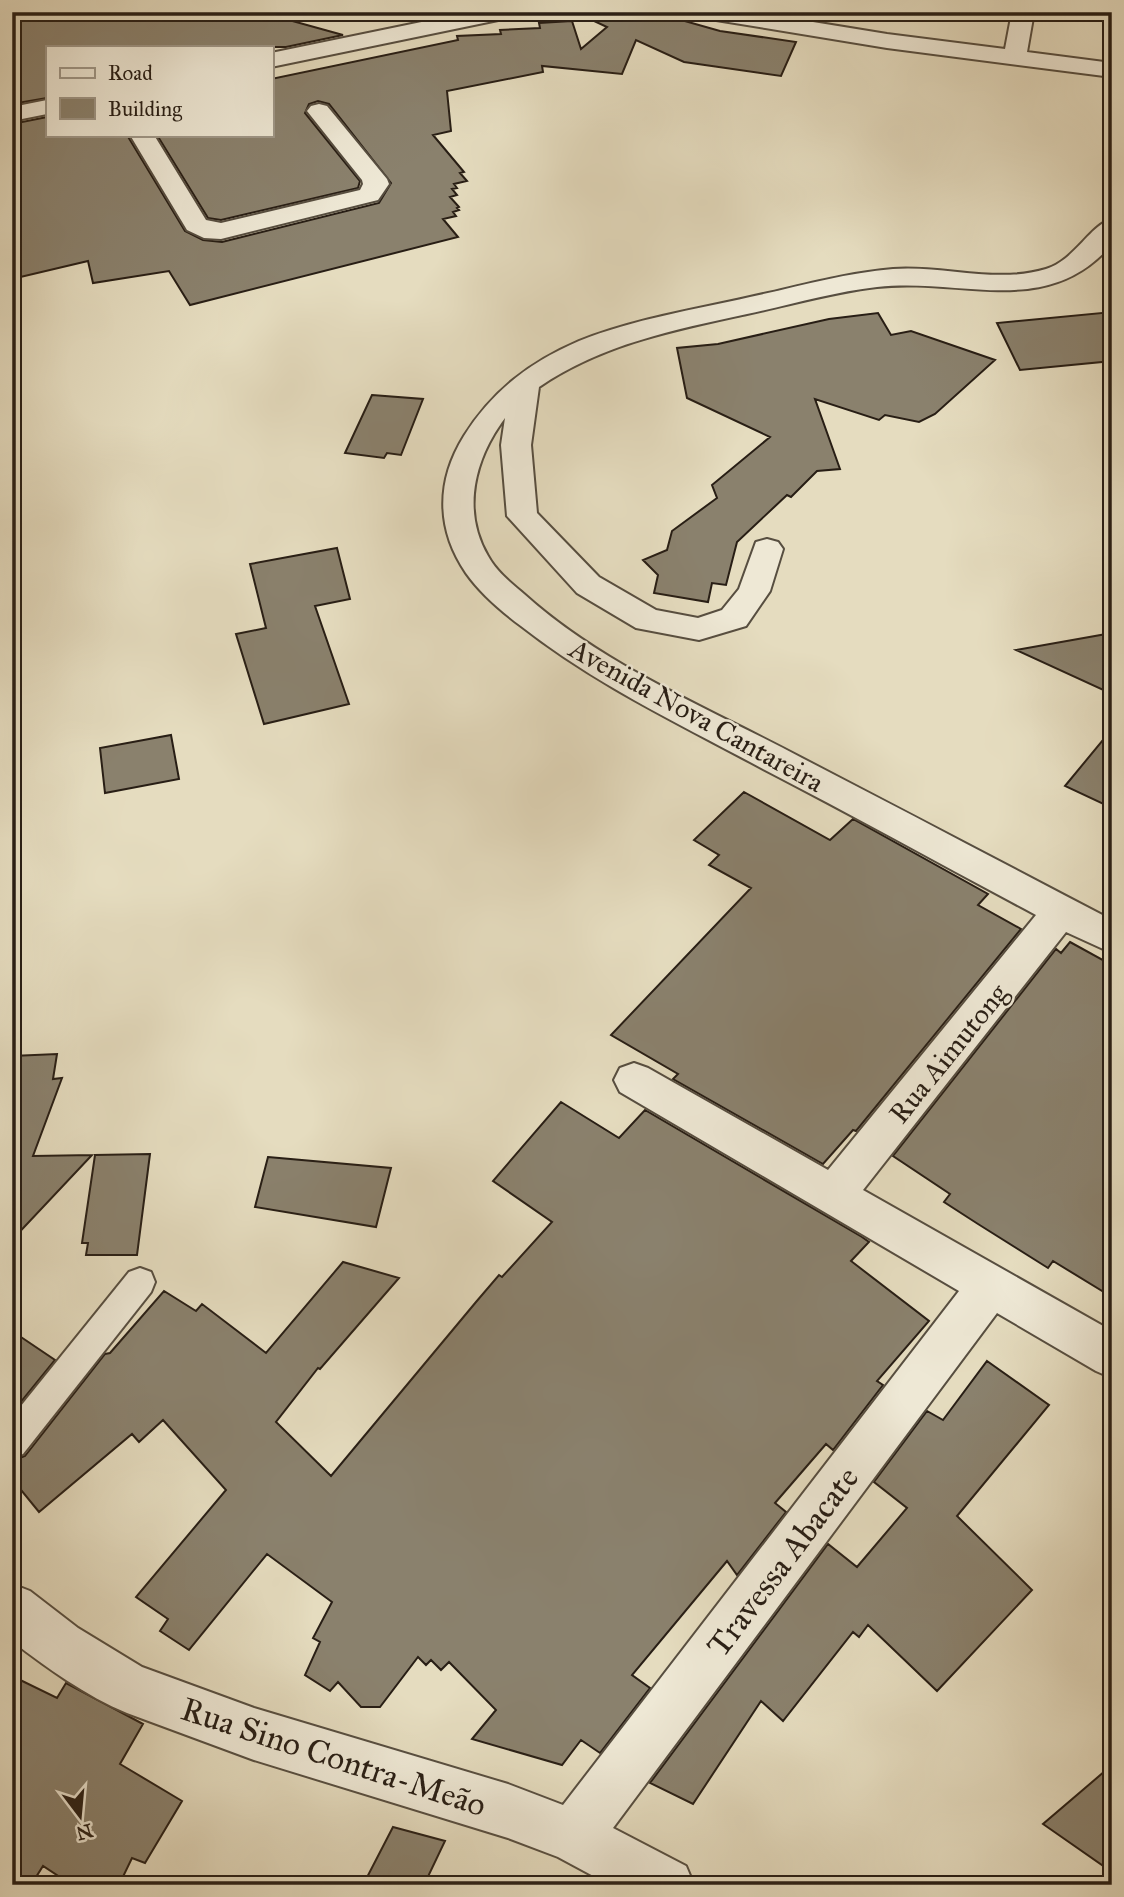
<svg xmlns="http://www.w3.org/2000/svg" width="1124" height="1897" font-family="'IM FELL Great Primer',serif">
<rect width="100%" height="100%" fill="#e5dcbf"/>
<filter id="stains"><feTurbulence type="fractalNoise" baseFrequency=".00286" numOctaves="4"/><feColorMatrix values="0 0 0 0 .2 0 0 0 0 .09 0 0 0 0 .02 0 0 0 .5 -.17"/></filter>
<radialGradient id="worn" r=".72"><stop offset=".6" stop-color="#630" stop-opacity="0"/><stop offset="1" stop-color="#630" stop-opacity=".3"/></radialGradient>
<path fill="#8a816d" stroke="#281e15" stroke-width="2" d="M12 12H260L343 35 286 47H47V98L12 104Z
M575 12H653L720 31 796 42 781 76 684 62 636 40 622 74 542 66 543 72 447 91 451 131 433 135 464 172 460 173 467 181 454 184 457 188 452 189 457 195 450 197 459 207 457 208 459 210 453 212 456 216 443 219 458 237 190 305 169 271 93 283 88 261 12 279V124L47 117V135H127L185 231 203 240 222 242 379 203 391 183 329 104 318 101 309 104 305 113 360 181 358 188 221 220 208 218 157 135H271V79L458 40 457 36 501 34 500 30 540 28 539 23 572 21 581 49 607 27Z
M1112 312V361L1020 370 997 323Z
M878 313 891 335 911 331 995 360 935 414 919 422 885 415 879 420 815 399 840 469 817 471 791 497 787 495 737 542 726 585 712 583 708 602 654 593 658 575 643 560 667 550 672 531 717 498 712 485 770 437 687 398 677 348 718 344 829 319Z
M372 395 423 399 401 455 387 453 384 458 345 453Z
M337 548 350 599 315 606 349 704 264 724 236 634 266 628 250 564Z
M1112 633V694L1016 650Z
M1112 729V808L1065 786Z
M171 735 179 779 105 793 100 748Z
M744 792 830 840 853 819 988 894 978 905 1021 929 856 1131 853 1130 823 1164 673 1079 678 1074 611 1035 751 888 709 865 719 855 694 840Z
M1070 942 1112 965V1297L1053 1261 1048 1268 978 1224 944 1202 950 1194 893 1156 1056 949 1061 953Z
M57 1054 53 1079 62 1078 33 1156 92 1155 12 1240V1056Z
M561 1102 619 1138 645 1110 862 1237 869 1242 851 1261 929 1321 877 1381 883 1385 833 1450 826 1444 775 1503 786 1512 737 1575 727 1561 632 1675 650 1688 600 1753 581 1740 562 1765 472 1739 496 1710 449 1662 441 1670 431 1660 426 1665 418 1657 380 1707H361L338 1682 330 1691 305 1675 320 1642 313 1638 332 1602 267 1554 189 1650 160 1631 168 1619 136 1597 226 1490 163 1420 139 1442 132 1434 39 1512 12 1479V1461L25 1456 105 1354 110 1353 164 1291 196 1311 202 1304 266 1353 343 1262 399 1278 320 1369 318 1368 276 1422 331 1476 476 1302 499 1275 502 1277 552 1222 493 1181Z
M150 1154 137 1255H86L88 1243H82L95 1155Z
M268 1157 391 1168 376 1227 255 1207Z
M12 1331 55 1360 12 1413Z
M987 1361 1049 1405 957 1516 1032 1590 937 1691 868 1625 859 1637 853 1632 783 1721 761 1701 693 1804 650 1783 828 1544 857 1567 907 1508 874 1482 927 1411 943 1420Z
M12 1676 57 1698 66 1683 143 1724 120 1764 182 1801 145 1863 132 1858 119 1885H72L43 1866 31 1885H12Z
M1112 1765V1872L1043 1824Z
M393 1827 445 1841 424 1885H363Z"/>
<g fill="none" stroke-linecap="round" stroke-linejoin="round">
<defs>
<path id="lane" d="M140 1268 151 1272 155 1282 151 1292 23 1454 12 1459V1417L129 1272Z"/>
<path id="street" d="M470 12H514L511 17 503 19 271 67V53Z
M699 12H752L887 34 1005 49 1012 12H1034L1027 52 1112 63V77L887 48 710 19 702 17Z
M47 100V114L12 121V107Z
M319 104 327 106 387 179 389 184 378 200 221 239 204 238 187 230 130 135H154L206 220 221 223 360 190 363 184 362 180 307 111 311 106Z
M1112 219V244C1047 320 962 277 877 287 833 292 790 305 747 314 674 330 602 344 539 387L531 445 537 513 599 577 656 610 698 618 722 610 739 589 756 542 767 539 778 542 783 549 770 591 746 626 699 640 636 628 577 593 507 516 501 445 505 418C475 458 461 510 488 556 496 571 511 583 524 594 604 666 708 708 802 758 905 811 1008 866 1112 920V953L1066 932 863 1190 1112 1331V1378L1096 1371 997 1313 613 1828 686 1866 694 1885H610L558 1857 508 1838 254 1760 127 1713C86 1696 47 1668 12 1641V1584L30 1591 78 1628 142 1667 254 1708 508 1784 563 1805 959 1291 620 1092 614 1080 620 1068 634 1063 648 1068 828 1170 1036 915C946 867 856 817 765 770 682 725 596 685 521 626 501 611 480 593 466 573 436 529 436 481 464 436 492 391 530 362 579 341 634 319 693 310 750 297 797 287 844 273 893 269 943 265 997 284 1046 269 1075 260 1090 225 1112 219Z"/>
</defs>
<use href="#lane" stroke="#574e40" stroke-width="4"/>
<use href="#street" stroke="#574e40" stroke-width="4"/>
<use href="#lane" fill="#eee8d5" fill-rule="evenodd"/>
<use href="#street" fill="#eee8d5" fill-rule="evenodd"/>
</g>
<g text-anchor="middle" stroke-width="5" stroke-linejoin="round" paint-order="stroke">
<g font-size="28" fill="#281e15" stroke="#eee8d5">
<text transform="translate(697 715) rotate(29)" y="10">Avenida Nova Cantareira</text>
<text transform="translate(948 1053) rotate(-51)" y="10">Rua Aimutong</text>
</g>
<g font-size="33" fill="#281e15" stroke="#eee8d5">
<text transform="translate(782 1561) rotate(-53)" y="12">Travessa Abacate</text>
<text transform="translate(334 1756) rotate(18)" y="12">Rua Sino Contra-Meão</text>
</g>
</g>
<rect width="1124" height="1897" fill="none" stroke="#e5dcbf" stroke-width="42"/>
<rect x="14" y="14" width="1096" height="1869" fill="none" stroke="#281e15" stroke-width="3.5"/>
<rect x="21" y="21" width="1082" height="1855" fill="none" stroke="#281e15" stroke-width="2"/>
<rect x="46" y="46" width="228" height="91" fill="#eee8d5" stroke="#9f9788" stroke-width="2"/>
<rect x="60" y="68" width="35" height="10" fill="#eee8d5" stroke="#9f9788" stroke-width="2"/>
<text x="108" y="80" font-size="21" fill="#281e15">Road</text>
<rect x="60" y="98" width="35" height="21" fill="#8a816d" stroke="#9f9788" stroke-width="2"/>
<text x="108" y="116" font-size="21" fill="#281e15">Building</text>
<g transform="translate(80 1816) rotate(164)" stroke="#eee8d5" stroke-width="5" paint-order="stroke">
<path d="M0-5L12 26L0 18L-12 26Z" fill="#281e15"/>
<text y="-10" font-size="19" font-weight="bold" text-anchor="middle" fill="#281e15">N</text>
</g>
<rect width="100%" height="100%" filter="url(#stains)"/>
<rect width="100%" height="100%" fill="url(#worn)"/>
</svg>
